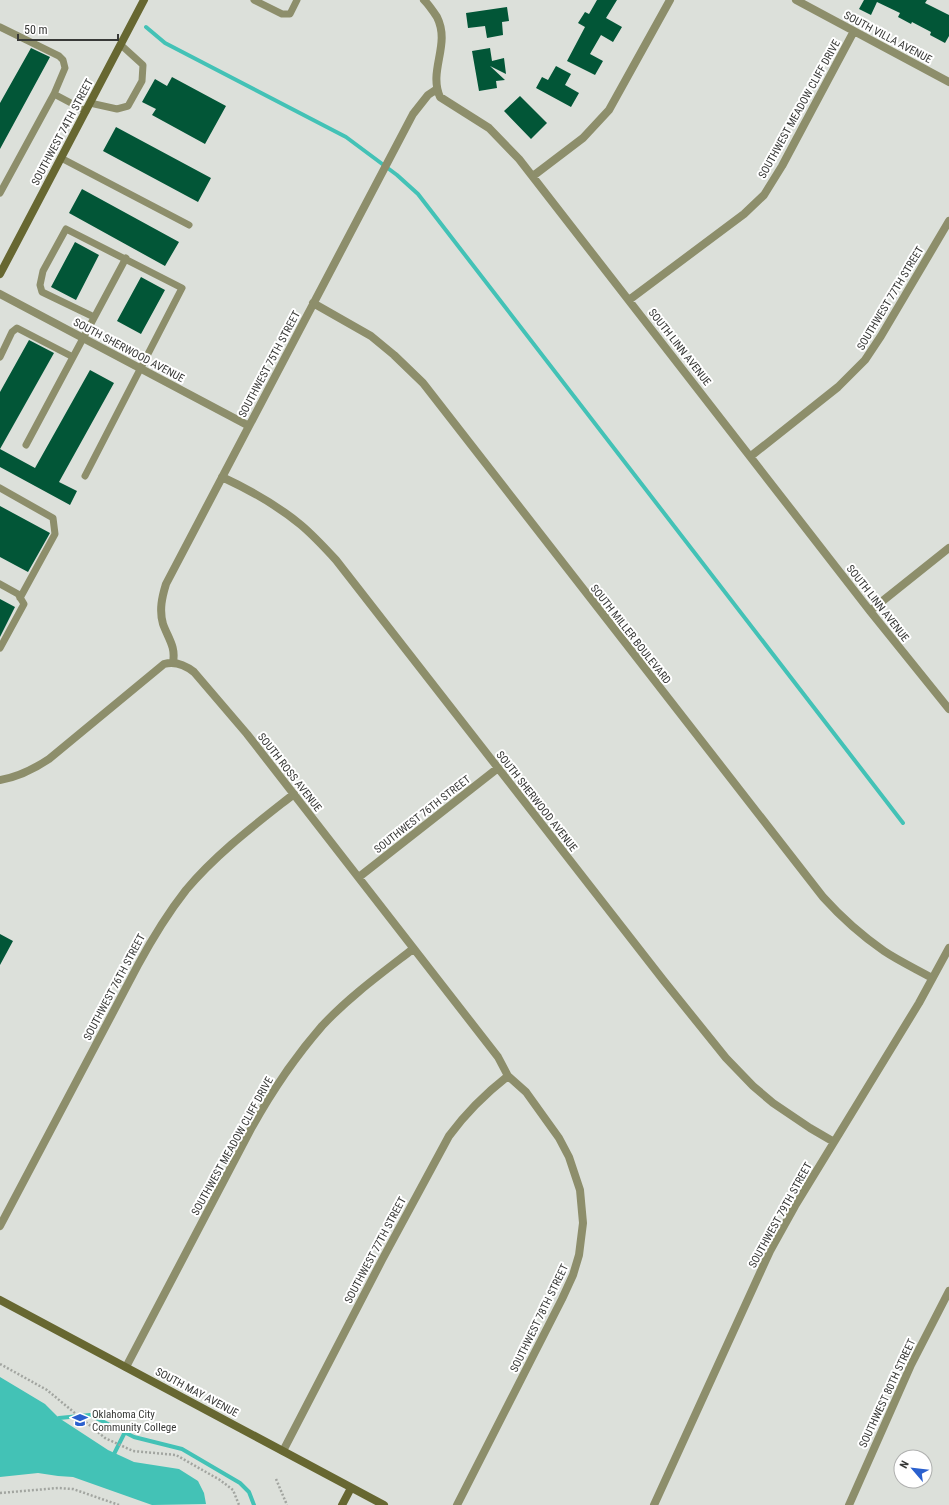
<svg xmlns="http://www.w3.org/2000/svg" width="949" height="1505" font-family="'Roboto Condensed',sans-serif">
<rect width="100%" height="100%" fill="#dce0da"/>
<path fill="#43c2b6" d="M0 1377 45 1404 59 1418 108 1450 134 1462 179 1469 198 1481 204 1493 206 1504 152 1505 73 1477 58 1476 38 1473 0 1477Z"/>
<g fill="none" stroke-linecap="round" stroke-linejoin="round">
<path stroke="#43c2b6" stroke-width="4" d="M146 27 165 43 346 137 397 175 418 194 903 823
M59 1418 90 1415 134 1437 182 1449 240 1483 249 1492 254 1505
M113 1456 128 1426"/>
</g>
<path fill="#025637" d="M597 0H617L606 18 622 27 613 42 601 35 590 54 603 61 595 75 567 61 585 27 578 23 585 12 589 14Z
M864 0H927L925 3 949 15V36L945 43 930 35 931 32 912 22 911 24 898 17 900 13 877 2 871 15 859 9Z
M507 7 509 21 502 22 503 35 487 38 485 26 468 28 466 13Z
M31 48 50 57 0 149V103Z
M490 48 492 61 504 58 506 74 490 66 505 80 496 81 497 88 479 91 472 51Z
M556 66 571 74 565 85 579 93 571 107 536 88 542 77 548 80Z
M172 77 226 106 205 144 152 115 156 109 142 102 155 79 167 86Z
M520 96 547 123 531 139 504 111Z
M116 127 211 178 198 202 103 151Z
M82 189 179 242 165 266 69 213Z
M75 242 99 255 76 300 51 287Z
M141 277 165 290 141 334 117 321Z
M29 340 54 353 0 449 35 468 90 370 114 383 59 482 77 491 70 505 0 467V392Z
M0 506 50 533 28 572 0 557Z
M0 599 15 607 0 637Z
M0 934 13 941 0 965Z"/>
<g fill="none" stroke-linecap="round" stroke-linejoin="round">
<path stroke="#a2a5a0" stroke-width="2.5" stroke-dasharray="2 2" stroke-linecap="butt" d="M0 1364 47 1390 105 1438 133 1451 176 1455 220 1480 233 1490 239 1505
M276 1479 287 1505
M0 1493 58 1488 73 1489 119 1505"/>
<path stroke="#8d8e6b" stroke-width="7" d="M254 0 282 14H290L297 0
M0 27 59 56 63 60 65 68 54 94 0 193
M54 94 86 111
M90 103 117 109 128 106 142 81 143 65 121 45
M61 158 189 225
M0 357 12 332 17 328 73 357
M26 445 126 258
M85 476 182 288 66 229 43 271 40 285 42 292 94 317
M0 488 53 518 55 534 20 598
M0 584 18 594 24 604 0 648"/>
<path stroke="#8d8e6b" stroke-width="8" d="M424 0C429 5 433 11 437 17 451 45 428 70 440 97L489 128 519 159 870 611 949 709
M796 0 949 82
M533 176 583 138 609 110 670 0
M0 294 249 426
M629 300 744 214 764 195 782 166 854 31
M313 303 371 336 394 355 423 383 823 897C841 917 861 935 884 951 899 961 916 969 932 978
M751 456 838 387 865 360 881 336 949 221
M222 477C250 490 277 505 301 525 314 536 325 548 336 560L664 981 726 1058 753 1086 773 1103 810 1128 834 1142
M870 611 949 548
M173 662C176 647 168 638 163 624 159 610 162 597 166 584L413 114 428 95 437 89
M0 780C19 777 34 769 49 759L164 664C175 661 185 665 194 672L247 734 498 1057 508 1076 526 1092 559 1138 569 1157 580 1190 583 1223 579 1255 573 1275 562 1299 457 1505
M359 877 498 768
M0 1226 138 965C152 939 168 913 186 890 217 853 256 824 294 794
M126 1367 252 1127C272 1091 295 1057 322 1026 349 997 382 973 413 949
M283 1451 382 1260 449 1136C466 1113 485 1094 508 1076
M654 1505 770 1251 795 1206 919 1003 949 948
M849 1505 911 1365 949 1291"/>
<path stroke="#676731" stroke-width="8" d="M0 274 144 0
M0 1300 384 1505
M342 1505 351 1488"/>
</g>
<defs>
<symbol id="university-bare" viewBox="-9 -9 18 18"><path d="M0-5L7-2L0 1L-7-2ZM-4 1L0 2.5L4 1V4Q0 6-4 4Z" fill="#2a60ce" stroke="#fff" stroke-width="2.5" paint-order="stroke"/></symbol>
</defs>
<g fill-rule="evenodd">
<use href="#university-bare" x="69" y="1409" width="22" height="22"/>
</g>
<g text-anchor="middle" stroke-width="4" stroke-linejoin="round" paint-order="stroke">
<g font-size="11" fill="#383937" stroke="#fff">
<text transform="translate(888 37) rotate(28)" y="4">SOUTH VILLA AVENUE</text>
<text transform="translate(799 109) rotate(-61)" y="4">SOUTHWEST MEADOW CLIFF DRIVE</text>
<text transform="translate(62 132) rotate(-62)" y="4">SOUTHWEST 74TH STREET</text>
<text transform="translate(890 298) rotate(-59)" y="4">SOUTHWEST 77TH STREET</text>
<text transform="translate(680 347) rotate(52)" y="4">SOUTH LINN AVENUE</text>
<text transform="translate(129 350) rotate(28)" y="4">SOUTH SHERWOOD AVENUE</text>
<text transform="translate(269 364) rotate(-62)" y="4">SOUTHWEST 75TH STREET</text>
<text transform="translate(878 603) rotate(52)" y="4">SOUTH LINN AVENUE</text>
<text transform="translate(631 634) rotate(52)" y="4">SOUTH MILLER BOULEVARD</text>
<text transform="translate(290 772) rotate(52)" y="4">SOUTH ROSS AVENUE</text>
<text transform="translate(537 801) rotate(52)" y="4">SOUTH SHERWOOD AVENUE</text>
<text transform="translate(422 814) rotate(-38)" y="4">SOUTHWEST 76TH STREET</text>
<text transform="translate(114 987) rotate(-62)" y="4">SOUTHWEST 76TH STREET</text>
<text transform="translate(232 1146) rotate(-61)" y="4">SOUTHWEST MEADOW CLIFF DRIVE</text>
<text transform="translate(780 1215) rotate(-61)" y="4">SOUTHWEST 79TH STREET</text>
<text transform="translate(375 1250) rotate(-62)" y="4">SOUTHWEST 77TH STREET</text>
<text transform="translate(539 1318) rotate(-64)" y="4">SOUTHWEST 78TH STREET</text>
<text transform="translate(197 1392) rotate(28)" y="4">SOUTH MAY AVENUE</text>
<text transform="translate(887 1393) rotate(-65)" y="4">SOUTHWEST 80TH STREET</text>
</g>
<g font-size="11" fill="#383937" stroke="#fff" text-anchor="start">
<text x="92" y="1418">Oklahoma City<tspan x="92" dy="13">Community College</tspan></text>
</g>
</g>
<g transform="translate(913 1469) rotate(298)"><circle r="19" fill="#ffffff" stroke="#afb0af"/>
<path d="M0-3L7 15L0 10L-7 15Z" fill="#2a60ce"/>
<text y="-6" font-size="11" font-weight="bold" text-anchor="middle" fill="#383937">N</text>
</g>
<path d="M18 34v6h100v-6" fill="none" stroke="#383937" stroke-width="2"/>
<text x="24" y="34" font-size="12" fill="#383937" stroke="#ffffff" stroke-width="3" paint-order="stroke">50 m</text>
</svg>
